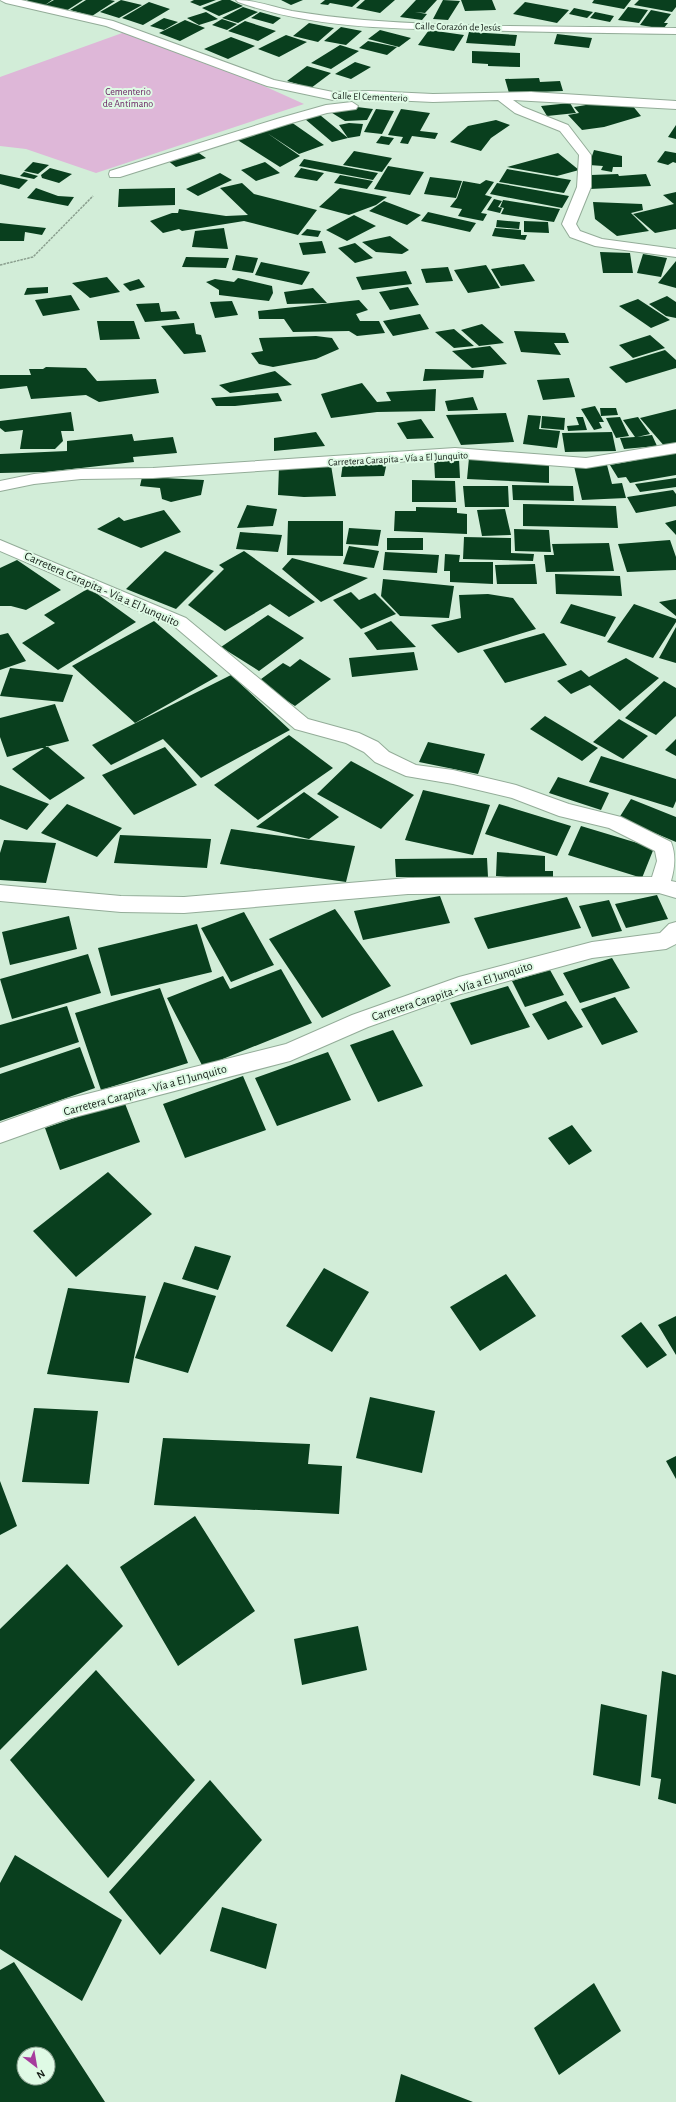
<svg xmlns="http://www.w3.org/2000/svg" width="676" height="2102" font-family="'Alegreya Sans',sans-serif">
<rect width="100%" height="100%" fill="#d2edd8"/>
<path fill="#deb7d8" d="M125 32 211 62 304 104 96 173 26 149 0 146V77Z"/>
<path fill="#093f1e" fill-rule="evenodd" d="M28 0H52L45 5 54 0H83L66 11 25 2Z
M86 0H110L115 1 92 16 70 10Z
M121 0 142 5 119 18 100 12Z
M194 0H216L200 6 190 2Z
M222 0H230L243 6 219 16 202 8Z
M281 0H303L291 5Z
M325 0H360L352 7 330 3 328 5 320 4Z
M365 0H395L380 13 356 8Z
M416 0H437L425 13 415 12 427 14 422 20 400 17Z
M443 0 460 1 448 20 433 19Z
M461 0H492L496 10 465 11Z
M594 0H631L624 9 592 3Z
M639 0H676V7L672 12 634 5Z
M149 2 170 9 143 25 122 18Z
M525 2 569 10 557 23 513 14Z
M243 7 258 12 238 23 222 18Z
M628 7 648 10 639 23 618 20Z
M574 8 593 12 587 18 569 14Z
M651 10 671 14 664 23H668L663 29 640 25Z
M206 12 218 19 199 25 187 18Z
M260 12 281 18 273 24 251 18Z
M595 12 614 16 610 22 590 18Z
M164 18 178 22 164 30 150 26Z
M222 19 237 24 227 30 212 25Z
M185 20 205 28 180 41 159 33Z
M245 21 276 31 258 41 228 31Z
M309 23 334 28 318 42 293 36Z
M341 27 362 31 346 45 324 41Z
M380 30 411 38 399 47 368 39Z
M429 30 464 35 454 51 418 45Z
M469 32 517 35 515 46 466 43Z
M557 34 592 38 589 48 554 44Z
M286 35 307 42 279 57 258 49Z
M231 37 255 46 228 59 204 49Z
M368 41 397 47 387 55 359 48Z
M340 45 359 51 331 69 311 63Z
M472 51 520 53V67L488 66V64L472 63Z
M355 62 371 67 351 79 335 74Z
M307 66 331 73 311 88 287 81Z
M539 78 540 82 560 81 563 91 509 93 505 79Z
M570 103 576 113 547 116 541 106Z
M598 103 632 105 641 116 604 127 582 130 568 115 579 113 574 107Z
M357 107 373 109 367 120 345 121 329 111Z
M376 109 394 111 382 134 364 132Z
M401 109 430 113 420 131 438 133 435 139 412 136 408 144 400 143 403 137 388 135Z
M320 115 348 138 332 142 305 119Z
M496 120 510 125 491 138 481 151 450 142 468 126Z
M291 122 324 145 299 154 267 133 300 156 280 167 236 139Z
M349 123 363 124 360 136 348 138 339 125Z
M676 125V139L668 137Z
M381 136 394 138 389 145 376 143Z
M594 150 622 156V167H613L612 172 601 170 603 166 589 165Z
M196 151 206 158 176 167 167 160Z
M354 151 392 158 382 172 343 165Z
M665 151 676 153V163L673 162 668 165 657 162Z
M558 153 579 170 557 176 507 167Z
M304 159 378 173 373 180 299 166Z
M33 162 49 165 38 174 24 171Z
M265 162 280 173 256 181 241 170Z
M388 166 424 172 410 195 374 189Z
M50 168 72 174 59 183 42 178 41 175Z
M301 168 324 173 317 181 294 177Z
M507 169 571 180 564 193 499 182Z
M24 172 38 176 34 179 20 176Z
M220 173 232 180 198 196 186 189Z
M0 174 28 180 19 189 0 184Z
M618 174 619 176 646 174 651 186 590 189 586 180 592 179 591 175Z
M340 175 373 181 367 189 334 183Z
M430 177 462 181 456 198 424 194Z
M486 180 494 182 485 195 492 197 481 213 487 214 483 221 458 216 462 209 450 207 457 198 463 181 480 184Z
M242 183 254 194 317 210 298 235 244 221 182 231 179 229 163 233 150 221 172 213H178L179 209 226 216 248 215 220 188Z
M497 183 569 196 562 208 490 194Z
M36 188 58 196 74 197 68 206 27 198Z
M175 188V205L118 207 119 189Z
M340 188 387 197 376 205 349 215 319 207Z
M676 192V229L655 233 633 214 674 204 663 195Z
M494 199 502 201 498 207 502 208 500 213 487 210Z
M503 200 560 209 554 222 501 214 504 208 500 207Z
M384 201 421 215 407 225 369 211Z
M593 202 642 204 643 210 631 213 649 231 617 236 595 219Z
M428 212 476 223 470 232 421 221Z
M354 215 376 226 347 241 326 230Z
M497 220 520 222 519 229 496 227Z
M524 221 548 222 549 233 524 232Z
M0 223 46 228 42 235 25 232 24 241H0Z
M224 228 228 249 192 247 195 231Z
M495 228 521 230V235H527L525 240 492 236Z
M307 229 321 231 318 237 301 235Z
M390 236 409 250 402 254 376 252 362 242Z
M322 241 326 253 303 255 299 243Z
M355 243 373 258 355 263 338 248Z
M600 252 630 253 633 273H603Z
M643 254 667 258 661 277 637 273Z
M236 255 258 258 253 273 232 270Z
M186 257 229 258 226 268 182 267Z
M676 261V288L658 283Z
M261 262 310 272 302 285 255 275Z
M524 264 535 281 501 286 491 269Z
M486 265 500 288 468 293 454 270Z
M448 267 453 281 426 283 421 269Z
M406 271 412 284 362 290 356 277Z
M107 277 120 292 90 298 72 283Z
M238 278 272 286 273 293 269 301 219 295V290L206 282 215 279 234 282Z
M139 279 145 287 130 291 123 284Z
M48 287V293L24 295 27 288Z
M408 287 419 305 390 310 379 292Z
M313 288 327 303 287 304 284 292Z
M71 295 80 310 43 316 35 300Z
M667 296 676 302V318L666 316 649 304Z
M638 299 670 320 651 328 619 306Z
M359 300 368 310 356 314 360 321H379L385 333 357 336 349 331 293 332 284 319H259L258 311Z
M232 301 238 315 215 318 210 302Z
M159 303 161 312 176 311 180 319 145 322 136 304Z
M420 314 429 329 393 336 383 321Z
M97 321H134L140 339 100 340Z
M194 323 196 334 201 335 206 352 184 354 161 326Z
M482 324 504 343 479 346 461 330Z
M454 329 474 346 454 348 435 332Z
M514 331 565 333 569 343H554L561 355 521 352Z
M650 335 665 348 633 358 619 345Z
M316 336 332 338 339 349 316 359 273 367 259 364 251 353 263 351 259 338Z
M490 346 507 364 472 368 452 351Z
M665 350 676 360V368L626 383 609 367Z
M46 367 86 368 97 381 156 379 159 393 99 402 86 395 31 399 27 386 0 389V375H31L29 369H43Z
M425 369 484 370 483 378 423 381Z
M275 371 292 385 230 393 219 385Z
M569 378 575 397 543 400 537 380Z
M362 383 377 402 391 401 386 392 436 389 435 411 377 412 331 418 321 394Z
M278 393 282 401 235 406H216L211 398Z
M473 397 478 410 448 411 445 401Z
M595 406 604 422H599L602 428 594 430 581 409Z
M600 408H616L618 415 601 416Z
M676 409V446L666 448 640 418Z
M71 412 74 431H61L63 441 55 449H20L23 430 5 432 0 428V421Z
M506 413 514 442 461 445 446 415Z
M528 415 541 416 539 429 560 431 557 448 523 444Z
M542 416 565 418 564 430 541 428Z
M576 417H583L587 430 568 431 567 426 579 425Z
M620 417 629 436 616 438 606 418Z
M638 417 650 434 637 437 652 435 657 446 624 449 620 438 635 437 623 420Z
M421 419 434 438 407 439 397 423Z
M316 432 325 446 274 451V438Z
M612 432 616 451 565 452 562 433Z
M132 434 134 441 173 437 177 453 133 457 134 462 46 472 0 473V454L67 451V441Z
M676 453V475L630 483 626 477 618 478 610 465Z
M469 458 549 463V483L467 479Z
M434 459H459L460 478H435Z
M387 462 384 476 341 477 343 463Z
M331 465 336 496 304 497 278 495 279 466Z
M607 465 612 484 622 483 626 498 582 500 574 466Z
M142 477 204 480 201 495 171 502 162 499 160 488 140 486Z
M676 478V487L640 492 635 484Z
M412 480 455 481 456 502H412Z
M512 485 573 486 574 501 513 500Z
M463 486H508L509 507H465Z
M673 490 676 494V506L636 513 627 497Z
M523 504 616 506 618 528 523 526Z
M247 505 277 509 273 526 237 528Z
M416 507 457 508V513L467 514V534L394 531 395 511H416Z
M505 509 511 535 482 536 477 510Z
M164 510 181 532 141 548 97 529 119 517 124 521Z
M676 520V535L665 523Z
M288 521H343V556L287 555Z
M349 528 381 530 378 546 346 544Z
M514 529 549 530 551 552 515 551Z
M240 532 282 535 278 552 236 549Z
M464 537 511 538V553L534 554 533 561 463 559Z
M387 538H423V550H387Z
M670 540 676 557V570L627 572 618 544Z
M609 543 614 571 546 572 544 555H554L552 544Z
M349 546 379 551 374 568 343 564Z
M165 551 214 571 176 609 126 589Z
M244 551 315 602 289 617 270 604 225 631 188 605 224 569 219 565Z
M385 552 439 555 437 573 383 570Z
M445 554 460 555 459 562H493V584L450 582V571H444Z
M292 558 368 578 321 602 282 569Z
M17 560 61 590 26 610 11 606H0V568Z
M535 564 537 584H497L495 565Z
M555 574 620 576 622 596 556 594Z
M383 579 454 586 449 618 400 616 381 596Z
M89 588 136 622 58 670 22 643 55 623 44 615Z
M351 592 359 600 375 593 396 614 361 629 333 600Z
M488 594 513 598 536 629 458 653 431 625 461 618 459 595Z
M676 599V616L659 602Z
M571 604 616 617 605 637 560 623Z
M634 604 676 619V622L653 658 607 642Z
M268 615 304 638 259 671 221 647Z
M154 621 218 676 135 723 72 666Z
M391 621 416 647 377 650 364 633Z
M676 627V663L659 658Z
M8 633 26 661 0 670V635Z
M544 633 567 665 505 683 483 650Z
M414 652 418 670 352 677 349 658Z
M626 658 659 678 620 711 590 685 571 694 557 681 581 670 589 677Z
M300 659 331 679 295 706 257 682 283 663 290 667Z
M10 668 73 675 63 702 0 696Z
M231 675 290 730 201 778 163 739 111 765 92 745Z
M664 681 676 688V716L656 735 625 718Z
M55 704 69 741 7 757 0 737V718Z
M545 716 598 748 582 761 530 729Z
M619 719 648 736 623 759 593 742Z
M289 735 333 768 258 820 214 785Z
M676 739V756L665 750Z
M428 742 485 754 478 774 419 762Z
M47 746 85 778 50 800 12 769Z
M165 747 197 785 134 815 102 775Z
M601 756 676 779V801L673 808 589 782Z
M351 761 414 795 381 829 317 794Z
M558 777 609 793 601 810 549 793Z
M0 785 49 804 27 830 0 819Z
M423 790 490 805 473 855 405 840Z
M304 792 339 817 309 839 256 827Z
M631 799 676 817V842L619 818Z
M67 804 122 828 97 857 41 833Z
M499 804 571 826 557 856 485 834Z
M581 826 654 848 642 878 568 855Z
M231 829 355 846 346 882 220 864Z
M120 835 211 839 207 868 114 863Z
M4 840 56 843 46 883 0 880V853Z
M497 852 545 856V871H553V881L496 876Z
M487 858 488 877H396L395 859Z
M657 895 668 919 626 928 615 904Z
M440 896 450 923 363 940 354 911Z
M567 897 581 928 488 949 474 918Z
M609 900 622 931 592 937 579 906Z
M335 909 391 986 322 1018 269 939Z
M244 912 274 965 231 982 201 928Z
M69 916 77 949 10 965 2 932Z
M197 924 212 972 111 996 98 948Z
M88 954 101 993 12 1019 0 979Z
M612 958 630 988 580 1003 563 973Z
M281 969 312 1023 203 1067 167 998 223 976 230 989Z
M550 970 564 995 525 1007 512 981Z
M508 986 530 1027 471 1045 450 1003Z
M160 988 188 1063 101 1090 75 1013Z
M615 997 638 1032 602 1045 581 1009Z
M566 1001 583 1027 548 1040 532 1014Z
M67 1006 79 1042 0 1068V1025Z
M393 1030 423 1086 378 1102 350 1045Z
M80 1047 95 1088 0 1121V1074Z
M328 1052 351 1100 277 1126 255 1078Z
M243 1076 266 1130 185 1158 163 1104Z
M124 1101 140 1142 60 1170 45 1128Z
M572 1125 592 1151 569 1165 548 1138Z
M108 1172 152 1214 76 1277 33 1231Z
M195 1246 231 1256 218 1290 182 1279Z
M324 1268 369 1292 332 1352 286 1326Z
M506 1274 536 1316 480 1351 450 1307Z
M164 1282 216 1296 188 1373 135 1358Z
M68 1288 146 1296 129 1383 47 1374Z
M676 1316V1355L658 1325Z
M641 1322 667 1355 647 1368 621 1336Z
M370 1397 435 1411 422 1473 356 1458Z
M34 1408 98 1411 89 1484 22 1482Z
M163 1438 310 1444 308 1464 342 1466 339 1514 154 1505Z
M676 1456V1479L666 1461Z
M0 1481 17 1526 0 1535Z
M195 1516 255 1611 178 1666 120 1567Z
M67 1564 123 1626 0 1750V1629Z
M358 1626 367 1670 302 1685 294 1639Z
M96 1670 195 1780 108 1878 10 1760Z
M662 1671 676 1675V1804L658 1799 661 1779 651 1777Z
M601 1704 647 1715 640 1786 593 1775Z
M210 1780 262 1840 160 1955 109 1892Z
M15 1855 122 1920 82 2001 0 1949V1883Z
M222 1907 277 1924 266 1969 210 1951Z
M14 1962 105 2102H0V1970ZM24 2054H48V2078H24Z
M594 1983 621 2031 559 2075 534 2028Z
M401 2074 473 2102H395Z"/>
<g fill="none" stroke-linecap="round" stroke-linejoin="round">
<defs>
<path id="minor" d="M0 0H21L113 21 274 80 333 92 369 91 433 94 531 92 676 101V109L513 100 523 107 568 125 591 155V187L576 224 580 231 602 239 676 249V257L595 246 570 237 562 224 577 187 579 155 560 131 515 113 498 100 433 102 369 99 333 100 267 86 106 26 6 3Z
M236 0C256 0 273 7 292 11 316 15 340 18 364 20 468 28 572 26 676 28V34C609 33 542 32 475 30 396 29 314 29 238 2Z
M352 102 358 106 356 109 327 113 288 124 120 177H110L109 174 110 171 280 118 326 105Z
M676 443V453L586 468 455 458 153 478 81 479 34 484 0 491V481L34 474 81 469 153 468 455 448 586 458Z
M0 540 186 618 308 719 359 733 378 742 389 752 416 765 453 770 516 785 569 804 621 817 671 842C676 855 675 867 671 881L676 882V898L659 893 408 894 184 913 121 912 0 901V885L121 896 184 897 408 878 652 877 657 861 655 851 609 828 559 816 512 798 453 784 406 776 375 762 364 752 346 743 295 729 174 626 0 551Z
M676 922V944L666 949 592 958 461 994 368 1027 290 1061 67 1119 0 1143V1123L67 1099 286 1044 352 1015 459 977 592 942 660 933 669 924Z"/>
</defs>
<use href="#minor" stroke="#93ac98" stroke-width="2"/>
<path stroke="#8a9e8e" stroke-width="1.5" stroke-dasharray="2.5 1" stroke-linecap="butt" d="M0 265 33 257 93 196"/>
<use href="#minor" fill="#fff" fill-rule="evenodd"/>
</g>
<g text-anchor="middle" stroke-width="4" stroke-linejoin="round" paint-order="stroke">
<g font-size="10" fill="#151e17" stroke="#dffae5">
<text transform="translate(458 26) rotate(1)" y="4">Calle Corazón de Jesús</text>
<text transform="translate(370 96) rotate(2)" y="4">Calle El Cementerio</text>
<text transform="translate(398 458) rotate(-3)" y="4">Carretera Carapita - Vía a El Junquito</text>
</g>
<g font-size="10" fill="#692363" stroke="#dffae5">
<text x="128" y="95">Cementerio<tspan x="128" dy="12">de Antímano</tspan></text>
</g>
<g font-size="12" fill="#151e17" stroke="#dffae5">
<text transform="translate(102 589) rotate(24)" y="4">Carretera Carapita - Vía a El Junquito</text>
<text transform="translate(452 991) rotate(-18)" y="4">Carretera Carapita - Vía a El Junquito</text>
<text transform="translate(145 1090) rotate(-15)" y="4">Carretera Carapita - Vía a El Junquito</text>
</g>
</g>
<g transform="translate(36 2066) rotate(149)"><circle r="19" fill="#dffae5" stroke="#8ea293"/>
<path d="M0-3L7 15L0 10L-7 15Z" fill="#a63c9d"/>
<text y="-6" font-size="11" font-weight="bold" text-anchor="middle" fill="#151e17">N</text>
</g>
</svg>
